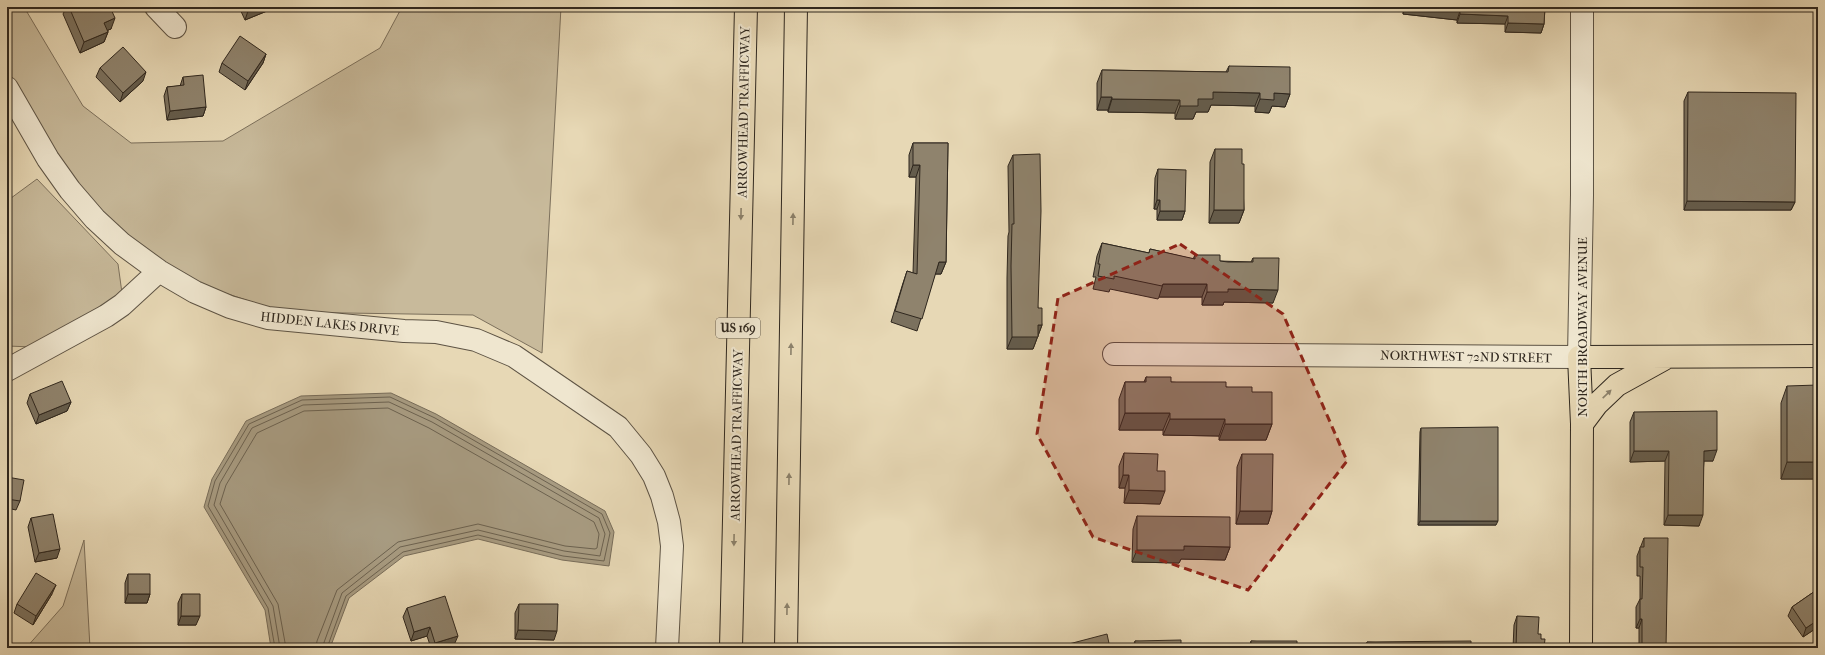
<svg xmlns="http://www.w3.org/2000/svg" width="1825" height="655" font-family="'IM FELL French Canon',serif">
<rect width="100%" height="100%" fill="#e7d8b5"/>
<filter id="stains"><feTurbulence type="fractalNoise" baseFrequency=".005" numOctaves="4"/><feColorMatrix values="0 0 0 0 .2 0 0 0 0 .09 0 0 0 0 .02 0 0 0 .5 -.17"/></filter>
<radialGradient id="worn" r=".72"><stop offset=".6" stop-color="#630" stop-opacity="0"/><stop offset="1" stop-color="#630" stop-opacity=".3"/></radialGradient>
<path fill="#c8ba9b" stroke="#7c705c" d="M7 7H24L83 106 131 143 223 141 380 48 402 7H561L542 353 473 315 282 312 189 281 122 234 65 168 7 72Z
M37 179 118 264 122 293 33 347 7 346V201Z
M84 540 90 648H26L63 606Z"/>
<path fill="#a89c82" stroke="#786d5a" d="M391 393 436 414 605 511 614 532 609 566 562 560 478 539 404 556 349 598 330 648H271L265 610 204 507 212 479 246 421 301 396Z"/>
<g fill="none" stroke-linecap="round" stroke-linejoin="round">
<path stroke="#6c6250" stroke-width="1" d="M275 648 268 608 208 506 215 481 249 424 302 400 390 397 435 418 602 514 610 533 604 561 563 556 478 535 403 552 346 596 327 648
M280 648 273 606 214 505 220 483 252 428 303 405 389 402 432 422 599 518 605 534 600 556 564 551 478 530 400 547 342 593 322 648
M286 648 278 604 220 504 226 485 257 433 304 411 388 408 429 428 594 522 599 534 597 548 595 549 565 546 478 524 398 542 337 590 317 641 316 648"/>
<defs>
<path id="minor" d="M156 7 175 27
M7 88 48 159 70 190 95 219 122 244 159 271 195 292 230 307 268 318 404 331 436 332 476 340 514 356 618 427 641 455 654 476 662 496 669 522 672 546 667 648
M1114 354 1579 357 1582 195V7
M7 370 106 316 122 305 159 271"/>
<path id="major" d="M1582 424 1597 404 1617 385 1664 359
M1581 648 1582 424 1579 357 1818 356"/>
<path id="highway" d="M731 648 746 7
M786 648 796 7"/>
</defs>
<use href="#minor" stroke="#5d5344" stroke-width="24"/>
<use href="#major" stroke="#2f271e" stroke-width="24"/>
<use href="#highway" stroke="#2f271e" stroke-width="24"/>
<use href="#minor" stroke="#efe6cf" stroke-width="22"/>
<use href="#major" stroke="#e7d8b5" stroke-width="22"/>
<use href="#highway" stroke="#e7d8b5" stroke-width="22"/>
</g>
<path fill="#7b715e" stroke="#2f271e" d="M63 7H110L111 29 108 30V32L104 42 80 53 63 14 65 10Z
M239 7H268L267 11 245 20Z
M1391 7H1545L1544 24 1541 33 1505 32V24L1457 23V20L1403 14V10Z
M266 54 263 63 245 90 219 72 222 63Z
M1229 66 1290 94 1285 107 1272 106 1269 113 1255 112V106L1211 105 1208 112H1196L1193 119H1175V113L1108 112V110H1097V83L1102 70 1226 72Z
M100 68 143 81 120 102 96 77Z
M183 77 206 107 203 116 167 120 164 96 167 87 180 86Z
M1688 92 1795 202 1791 210H1684V101Z
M913 143H948L946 262 941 274H935L917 331 891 322 903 283 907 271 913 273 916 177H909V155Z
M1215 149 1242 164 1244 210 1239 223H1209L1210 162Z
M1013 155 1038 308 1042 325 1033 349H1007V278L1008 236 1009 232 1008 166Z
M1158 169 1185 211 1182 220H1157V209H1154L1155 178Z
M1102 243 1149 253 1150 249 1193 259 1195 255 1220 261 1251 262 1253 258 1273 303 1224 302 1223 305H1202V297H1159L1158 299 1110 289 1109 292 1093 289 1096 277H1093L1097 256Z
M1146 377 1171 382 1226 387 1252 392 1272 424 1266 440H1219V436L1163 435V430H1119V399L1125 382H1144Z
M1787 386 1818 479H1781V403Z
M30 394 71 402 67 411 36 424 27 403Z
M1634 412 1713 461H1704L1699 526 1664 525 1665 461 1630 462V422Z
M1421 428 1496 525H1418L1420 432Z
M1124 453 1157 471 1160 504 1124 503 1125 488H1119V466Z
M1242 454 1272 511 1268 524H1236L1237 467Z
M7 477 20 501 16 510 7 508Z
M1137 516 1230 547 1225 560 1181 559 1179 563 1132 562 1133 529Z
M31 518 57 558 35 562 28 527Z
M1644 538 1666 648H1639V628H1636V607L1640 599V576H1637V556Z
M128 574 150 594 147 603H125V583Z
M1818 589V627L1803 637 1788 616 1792 607Z
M52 594 33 625 14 613 17 604Z
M182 594 196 625H178V603Z
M519 604 554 640 515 639V613Z
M407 608 454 645 444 648H431L427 636 411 641 403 617Z
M1517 616 1538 634 1541 639 1544 648H1513L1514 625Z
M1135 641 1181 645H1250L1251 641 1297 645H1366L1367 642 1471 648H1132Z"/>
<path fill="#645c4c" stroke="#2f271e" d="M258 7H268L267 11 245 20 248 11Z
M1405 7H1422L1460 11 1457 20 1403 14Z
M1460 14 1508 16 1505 24 1457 23Z
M115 18 111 29 100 33 104 23Z
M1508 23 1544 24 1541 33 1505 32Z
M108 32 104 42 80 53 84 42Z
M266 54 263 63 245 90 248 81Z
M146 72 143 81 120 102 123 93Z
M1213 92 1260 93 1255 106 1211 105 1208 112H1196L1193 119H1175L1180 106Z
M1274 93 1290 94 1285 107 1272 106 1269 113 1255 112 1260 99Z
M1101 97H1112L1108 110H1097Z
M1112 99 1180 100 1175 113 1108 112Z
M206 107 203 116 167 120 170 111Z
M913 165H920L916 177H909Z
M1157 200H1160L1157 209H1154Z
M1687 201 1795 202 1791 210H1684Z
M1214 210H1244L1239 223H1209Z
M1160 211H1185L1182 220H1157Z
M939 262H946L941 274H935Z
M1163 284H1207L1202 297H1159Z
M1228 289 1278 290 1273 303 1224 302 1223 305H1202L1207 292Z
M1038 325H1042L1033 349H1007L1012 337Z
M71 402 67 411 36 424 39 415Z
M1125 413H1170L1163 430H1119Z
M1170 419H1225L1219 436 1163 435Z
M1225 424H1272L1266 440H1219Z
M1717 450 1713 461H1700L1704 451Z
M1634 451H1669L1665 461 1630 462Z
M1787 462H1818V479H1781Z
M1123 475H1129L1125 488H1119Z
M1129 490 1165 491 1160 504 1124 503Z
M1240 511H1272L1268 524H1236Z
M1668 515H1703L1699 526 1664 525Z
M1420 521H1498L1496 525H1418Z
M1184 546 1230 547 1225 560 1181 559 1179 563 1132 562 1137 550Z
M60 549 57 558 35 562 39 553Z
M56 585 52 594 33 625 36 616Z
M128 594H150L147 603H125Z
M181 616H200L196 625H178Z
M1640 619H1642L1639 628H1636Z
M1818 620V627L1803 637 1806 628Z
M430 627 427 636 411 641 414 632Z
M518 630 557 631 554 640 515 639Z
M458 636 454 645 444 648H433L435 643Z"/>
<path fill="#8f836d" stroke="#2f271e" d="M69 7H110L115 18 104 23 108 32 84 42Z
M246 7H258L248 11Z
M1422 7H1545L1544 24 1508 23V16L1460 14V11Z
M240 36 266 54 248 81 222 63Z
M123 47 146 72 123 93 100 68Z
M1229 66 1290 67V94L1274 93V100L1260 99V93L1213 92V99H1198V106H1180V100L1112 99V97H1101L1102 70 1228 72Z
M203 75 206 107 170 111 167 87 184 85 183 77Z
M1688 92 1796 93 1795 202 1687 201Z
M913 143H948L946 262H939L922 319 895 311 907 271 917 274 920 165H913Z
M1215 149H1242V164H1244V210H1214Z
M1040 154 1041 211 1038 308H1042V325H1038V337H1012L1011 266 1012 224H1014L1013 155Z
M1158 169 1186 170 1185 211H1160V200H1157Z
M1102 243 1149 253 1150 249 1195 259V255H1220V261L1228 262H1253V258H1279L1278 290 1228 289V292H1207V284H1163L1162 286 1114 276V279L1098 276 1100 264H1098Z
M1146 377H1171V382H1226V387H1252V392H1272V424H1225V419H1170V413H1125V382H1146Z
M62 381 71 402 39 415 30 394Z
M1818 385V462H1787V386Z
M1717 411V450L1704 451 1703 515H1668L1669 451H1634V412Z
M1498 427V521H1420L1421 428Z
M1124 453 1158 454 1157 471H1165V491L1129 490V475H1123Z
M1242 454H1273L1272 511H1240Z
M7 477 24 480 20 501 7 499Z
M53 514 60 549 39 553 31 518Z
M1137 516 1230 517V547L1184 546V550H1137Z
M1644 538H1668L1666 648H1642V619H1640V599H1642L1643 567H1640V547H1644Z
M36 573 56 585 36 616 17 604Z
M128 574H150V594H128Z
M1818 589V620L1806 628 1792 607Z
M182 594H200V616H181Z
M445 596 458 636 435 643 430 627 414 632 407 608Z
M519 604H558L557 631 518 630Z
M1517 616 1539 617 1538 634H1541V639H1545L1544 648H1516Z
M1107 634 1110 648H1066L1065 645Z
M1181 640V645H1251V641H1297V645H1367V642L1471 641V648H1135V641Z"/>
<defs><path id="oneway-solid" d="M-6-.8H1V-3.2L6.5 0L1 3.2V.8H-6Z"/></defs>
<g fill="#8b806a">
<use href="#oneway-solid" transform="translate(741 214) rotate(91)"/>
<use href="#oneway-solid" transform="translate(793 219) rotate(-89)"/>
<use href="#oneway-solid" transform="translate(791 349) rotate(-89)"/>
<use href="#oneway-solid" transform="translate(1607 394) rotate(-44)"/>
<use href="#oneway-solid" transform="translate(789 479) rotate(-89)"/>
<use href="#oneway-solid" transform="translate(734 540) rotate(91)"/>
<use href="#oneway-solid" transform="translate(787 609) rotate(-89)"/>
</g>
<path fill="#8f2418" fill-opacity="0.2" stroke="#8f2418" stroke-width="3" stroke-dasharray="8 5" stroke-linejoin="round" d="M1180 244 1283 314 1347 461 1248 590 1093 537 1037 434 1058 298Z"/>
<g text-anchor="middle" stroke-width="4" stroke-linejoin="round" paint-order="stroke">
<rect fill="#efe6cf" stroke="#696053" stroke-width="1" x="716" y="318" width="44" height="20" rx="3"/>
<g font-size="12" font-weight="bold" fill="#2f271e">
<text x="738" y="332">US 169</text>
</g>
<g font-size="13" fill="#2f271e" stroke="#efe6cf">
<text transform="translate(743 112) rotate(-89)" y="5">ARROWHEAD TRAFFICWAY</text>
<text transform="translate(330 323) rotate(6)" y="5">HIDDEN LAKES DRIVE</text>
<text transform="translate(1582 327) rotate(-90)" y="5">NORTH BROADWAY AVENUE</text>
<text transform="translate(1466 356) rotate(1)" y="5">NORTHWEST 72ND STREET</text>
<text transform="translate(736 435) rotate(-89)" y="5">ARROWHEAD TRAFFICWAY</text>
</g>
</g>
<rect width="1825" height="655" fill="none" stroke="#e7d8b5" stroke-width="24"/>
<rect x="8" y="8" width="1809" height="639" fill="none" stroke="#2f271e" stroke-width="2"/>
<rect x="12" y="12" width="1801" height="631" fill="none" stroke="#2f271e"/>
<rect width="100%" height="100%" filter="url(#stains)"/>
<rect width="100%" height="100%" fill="url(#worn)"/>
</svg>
